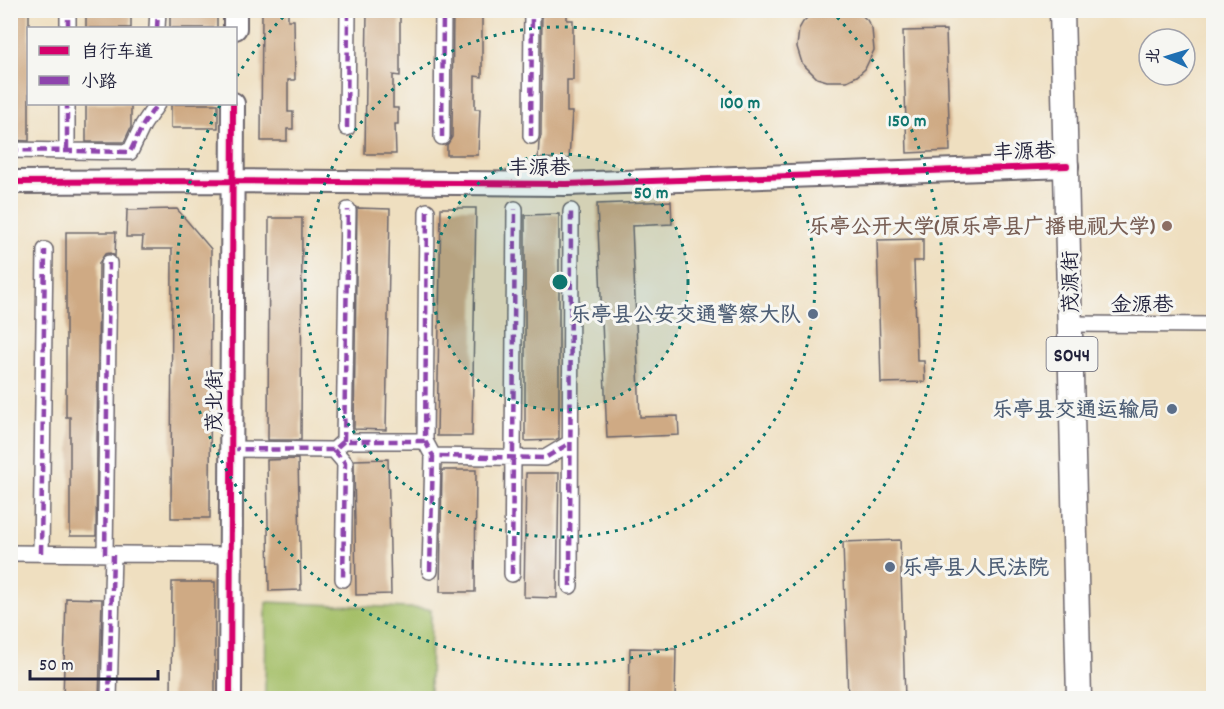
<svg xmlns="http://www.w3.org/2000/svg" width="1224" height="709" font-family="Dekko,'LXGW WenKai TC',sans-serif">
<rect width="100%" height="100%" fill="#f6f6f2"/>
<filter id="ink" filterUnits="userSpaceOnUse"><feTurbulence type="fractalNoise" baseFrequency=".0167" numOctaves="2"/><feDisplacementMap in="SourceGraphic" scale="12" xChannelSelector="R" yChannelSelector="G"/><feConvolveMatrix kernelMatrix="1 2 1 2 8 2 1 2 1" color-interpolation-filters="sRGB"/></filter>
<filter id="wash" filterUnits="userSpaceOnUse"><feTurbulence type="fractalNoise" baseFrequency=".008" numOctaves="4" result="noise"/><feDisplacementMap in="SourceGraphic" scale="24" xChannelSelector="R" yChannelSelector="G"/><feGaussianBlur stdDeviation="1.35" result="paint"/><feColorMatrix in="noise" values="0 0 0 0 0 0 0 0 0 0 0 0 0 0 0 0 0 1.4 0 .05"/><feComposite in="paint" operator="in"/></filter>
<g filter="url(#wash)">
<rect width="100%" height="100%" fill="#efdfc0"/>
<path fill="#a3be65" stroke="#627050" stroke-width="1.5" d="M266 602 431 609 430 698H265Z"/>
<g id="blocks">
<path fill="#cfaa84" d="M10 10H29V141L10 140Z
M86 10H131V28H86Z
M170 10H217V28H170Z
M262 10H288V20H294L295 80H288V112H293V129H287V141H261Z
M367 10H393V16H400V76L393 75V108H398V124H395L396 154H365Z
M453 10H475V17H482V77L475 76V109H480L478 155H447V145L452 137Z
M542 10H567V20H573V80H567V112H572L569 159 538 158 539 142 541 136Z
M815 10H856L867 20 872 29 874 50 865 69 857 76 847 81H827L817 78 802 63 797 47 799 29 803 22Z
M946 30 950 151 907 153 903 31Z
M86 104H131V127L124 142H86Z
M171 104H218V128H171Z
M671 201 672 224 632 226 640 417 678 416 679 435 607 438 597 204Z
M357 208 390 209 386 430 354 429Z
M441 208H476L472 436H437Z
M177 209 211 249 210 518H171L172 249H142L143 237H126L127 210Z
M559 214V438L555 440 525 441V215Z
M269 218H302L301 440H268Z
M66 232H116L115 256 110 253 105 254 99 263 96 536H70V417H66Z
M923 239V261H914L917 361H924L925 382 881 383 877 240Z
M298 459 301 590 269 591 267 460Z
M388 459 391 594 356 595 354 460Z
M442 470H476L475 592H440Z
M526 473H559L557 598 524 597Z
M900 540 905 699H848L843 542Z
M172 582H215V699H171Z
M66 598 102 599 99 699H63Z
M630 648 676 649 675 699H629Z"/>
</g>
</g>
<g filter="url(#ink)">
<use href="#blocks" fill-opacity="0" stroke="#6a646a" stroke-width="1.5"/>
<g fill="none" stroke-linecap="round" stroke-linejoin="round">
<defs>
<path id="street" d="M68 28V10
M157 28 158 10
M347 128 348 10
M531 136 532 10
M442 137 443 10
M10 150 130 152 143 125 157 104
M67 150V104
M427 211 425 441 433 456
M1071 324 1214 325
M344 441 348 210
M230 449 334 450 344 441H425
M334 450 345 463 343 579
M10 553 229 555
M41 553 45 250
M105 554 109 263
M430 571 433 456 545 458 570 443
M512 574 515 209
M570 586 571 211
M109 698 113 555"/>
<path id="secondary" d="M235 28V10
M10 182 232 181 567 184 1067 166
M230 698 233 104"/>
<path id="primary" d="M1062 10 1079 698"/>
</defs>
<use href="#street" stroke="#6a646a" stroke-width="18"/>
<use href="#secondary" stroke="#6a646a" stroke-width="26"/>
<use href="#primary" stroke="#6a646a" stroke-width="27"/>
<use href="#street" stroke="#fff" stroke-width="15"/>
<use href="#secondary" stroke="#fff" stroke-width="22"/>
<use href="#primary" stroke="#fff" stroke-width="24"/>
<path stroke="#8e44ad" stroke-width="4.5" stroke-dasharray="9 4.5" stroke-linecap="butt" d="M68 28V10
M157 28 158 10
M347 128 348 10
M531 136 532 10
M442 137 443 10
M10 150 130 152 143 125 157 104
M67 150V104
M427 211 425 441 433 456
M344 441 348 210
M230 449 334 450 344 441H425
M334 450 345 463 343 579
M41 553 45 250
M105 554 109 263
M430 571 433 456 545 458 570 443
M512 574 515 209
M570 586 571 211
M109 698 113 555"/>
<defs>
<path id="cycleway" d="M10 182 232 181 567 184 1067 166
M230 698 233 104"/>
</defs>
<use href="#cycleway" stroke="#f6f6f2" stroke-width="10"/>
<use href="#cycleway" stroke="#d6006c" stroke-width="6"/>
</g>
</g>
<circle cx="560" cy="282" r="128" fill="#0f766e" fill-opacity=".12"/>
<g fill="none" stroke="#0f766e" stroke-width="3" stroke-dasharray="3 6">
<circle cx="560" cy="282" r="128"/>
<circle cx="560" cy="282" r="255"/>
<path d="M237 76A383 383 0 0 1 289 11M831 11A383 383 0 1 1 220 105"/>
</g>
<circle fill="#8d6e63" stroke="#f6f6f2" stroke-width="2" cx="1167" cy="226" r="6"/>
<g fill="#5c6f8a" stroke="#f6f6f2" stroke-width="2">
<circle cx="813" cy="314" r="6"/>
<circle cx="1172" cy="409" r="6"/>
<circle cx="890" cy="567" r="6"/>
</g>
<g text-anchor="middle" stroke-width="6" stroke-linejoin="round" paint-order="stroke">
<rect fill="#f6f6f2" stroke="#626272" stroke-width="1.5" x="1046.5" y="337" width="51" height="34" rx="4.5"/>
<g font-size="20" font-weight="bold" fill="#22223b">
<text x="1072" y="361">S044</text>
</g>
<g font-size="21" fill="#22223b" stroke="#f6f6f2">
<text transform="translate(1024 151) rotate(-2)" y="7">丰源巷</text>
<text x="539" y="174">丰源巷</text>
<text transform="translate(1070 282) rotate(-91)" y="7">茂源街</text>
<text x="1142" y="311">金源巷</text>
<text transform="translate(214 401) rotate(-90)" y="7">茂北街</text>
</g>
<g font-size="21" font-weight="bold" fill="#785e54" stroke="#f6f6f2" text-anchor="end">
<text x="1155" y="233">乐亭公开大学(原乐亭县广播电视大学)</text>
</g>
<g font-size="21" font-weight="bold" fill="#4e5e75" stroke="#f6f6f2" text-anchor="end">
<text x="801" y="321">乐亭县公安交通警察大队</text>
<text x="1160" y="416">乐亭县交通运输局</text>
<text x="902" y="574" text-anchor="start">乐亭县人民法院</text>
</g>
</g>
<circle cx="560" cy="282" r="9" fill="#0f766e" stroke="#f6f6f2" stroke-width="3"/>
<g font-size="18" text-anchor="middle" font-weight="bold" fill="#0f766e" stroke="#f6f6f2" stroke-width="6" stroke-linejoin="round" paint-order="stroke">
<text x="740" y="108">100 m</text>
<text x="907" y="126">150 m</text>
<text x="651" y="198">50 m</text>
</g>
<rect width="1224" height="709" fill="none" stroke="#f6f6f2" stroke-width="36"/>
<rect x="27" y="27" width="210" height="78" fill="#f6f6f2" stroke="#a1a1a9" stroke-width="1.5"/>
<rect x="39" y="46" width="30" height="9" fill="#d6006c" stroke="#a1a1a9" stroke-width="1.5"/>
<text x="81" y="57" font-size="18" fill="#22223b">自行车道</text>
<rect x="39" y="76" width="30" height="9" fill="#8e44ad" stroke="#a1a1a9" stroke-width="1.5"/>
<text x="81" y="87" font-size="18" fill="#22223b">小路</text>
<g transform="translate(1167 57) rotate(274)"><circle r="28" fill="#f6f6f2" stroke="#a1a1a9" stroke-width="1.5"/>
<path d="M0-4.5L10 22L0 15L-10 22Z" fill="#1f6fb2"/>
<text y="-9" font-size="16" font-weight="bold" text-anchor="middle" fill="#22223b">北</text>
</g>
<path d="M30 670v9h128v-9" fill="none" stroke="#22223b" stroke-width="3"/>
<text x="39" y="670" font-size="18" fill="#22223b" stroke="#f6f6f2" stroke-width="4.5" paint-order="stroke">50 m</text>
</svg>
